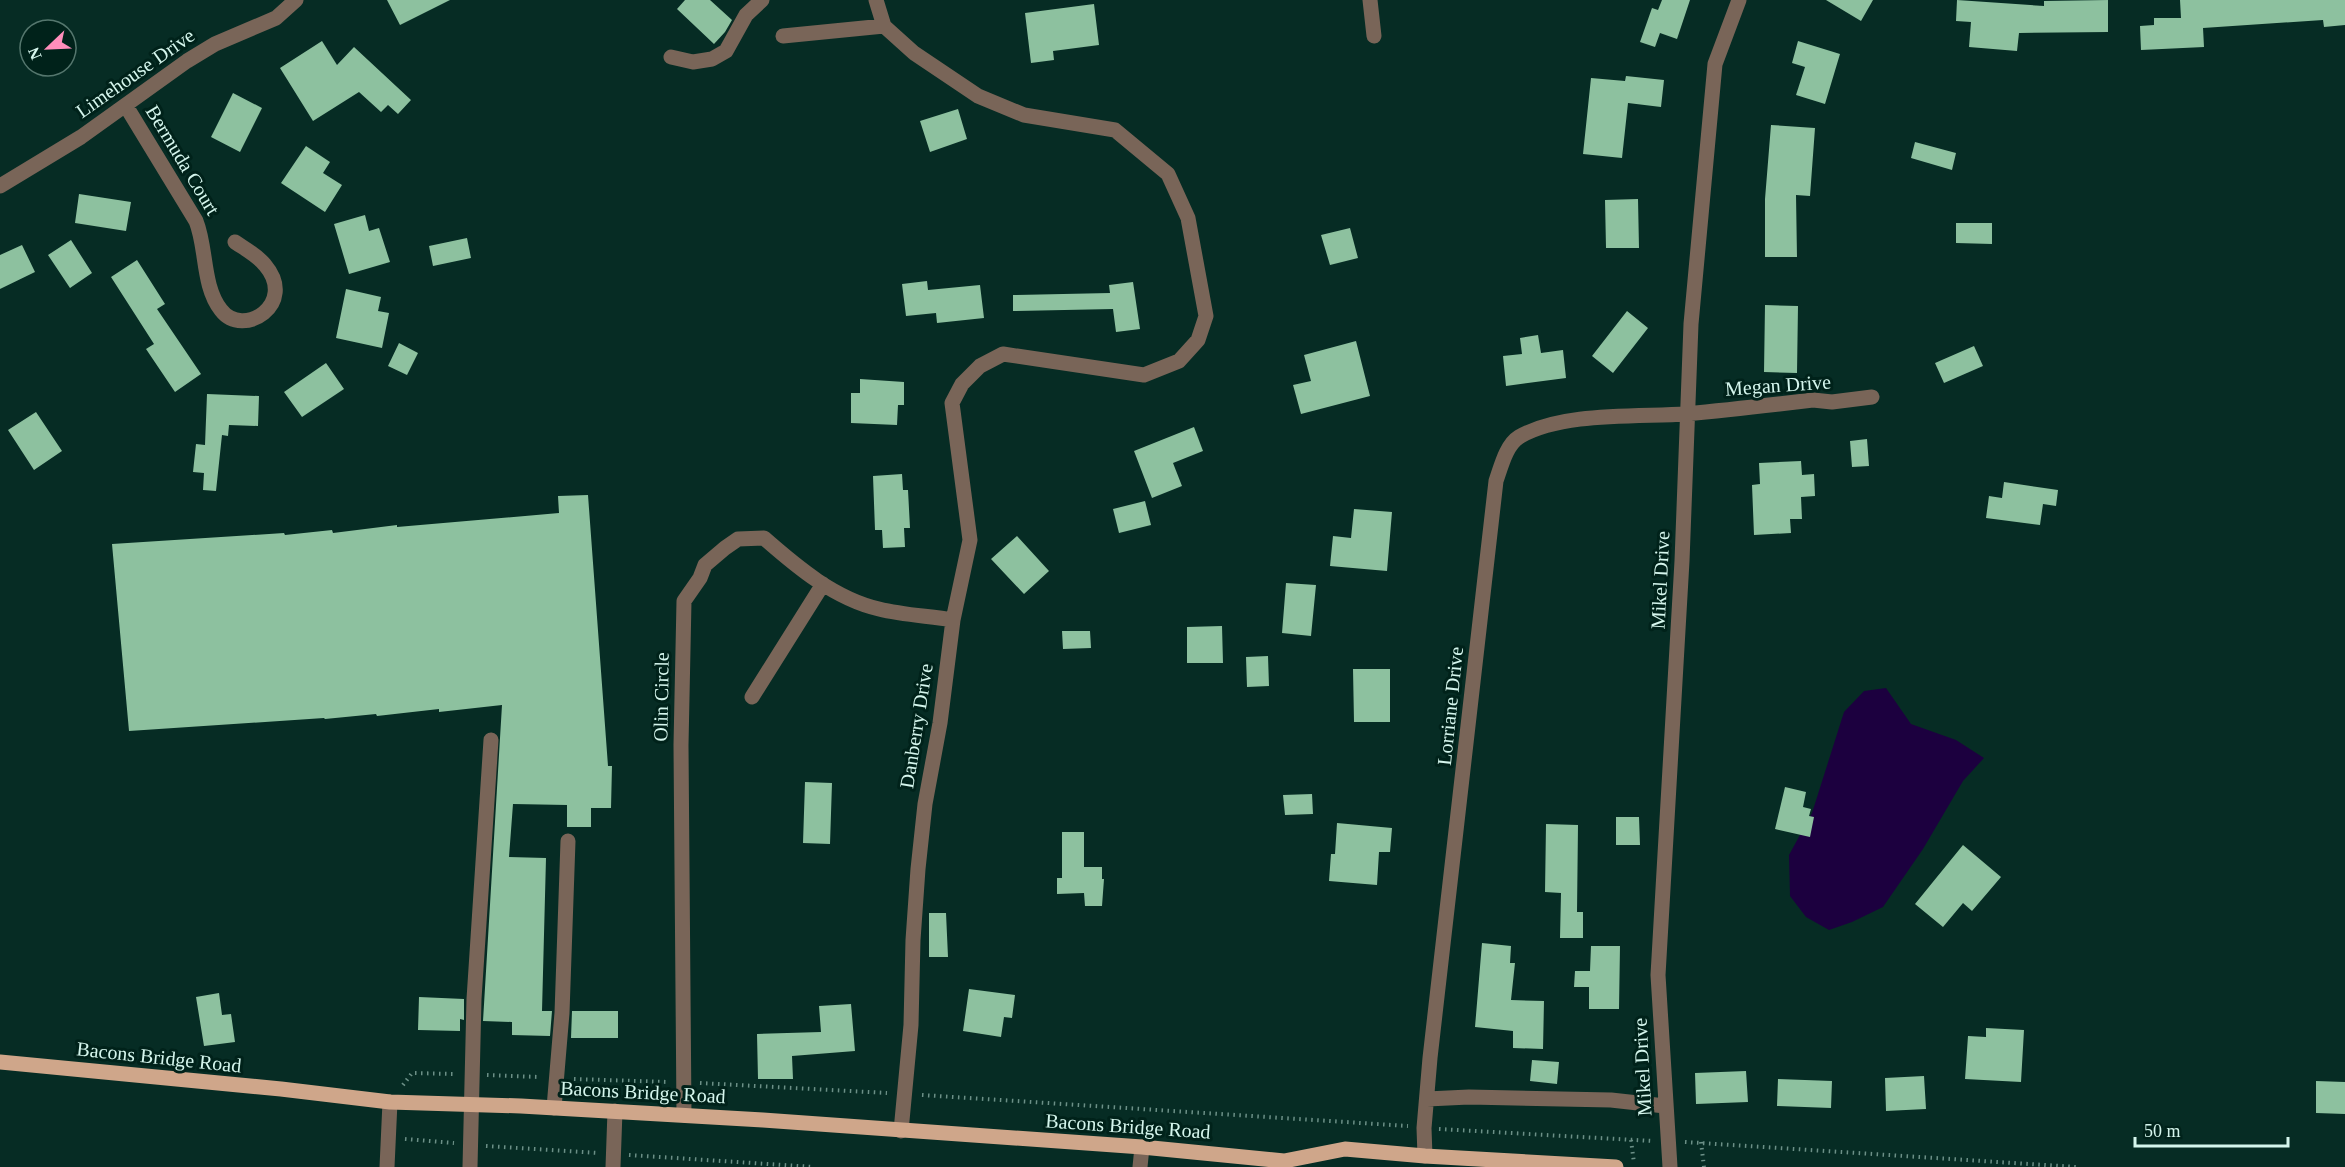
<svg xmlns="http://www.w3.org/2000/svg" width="2345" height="1167" font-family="'Times New Roman',serif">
<rect width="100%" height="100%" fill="#062c24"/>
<path fill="#1c003f" d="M1886 688 1911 724 1956 740 1984 758 1963 781 1923 849 1883 907 1852 922 1829 930 1806 917 1790 896 1789 855 1812 813 1844 712 1864 691Z"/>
<path fill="#8dc19f" d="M387 0H450L400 25Z
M685 0H710L732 20 725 32 714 44 677 9Z
M1662 0H1690L1677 39 1660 33 1655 47 1640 42 1652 8 1658 10Z
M1826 0H1873L1861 21Z
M1957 0 2044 6V1L2108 0V32L2019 33 2017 51 1969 47 1971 22 1956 21Z
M2180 0H2345V25L2324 27 2323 20 2203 28 2204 47 2141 50 2140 26 2154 25V18H2181Z
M1094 4 1099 45 1053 51 1054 60 1031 63 1025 13Z
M322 41 337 65 354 47 411 100 398 114 388 105 381 112 359 92 313 121 280 68Z
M1798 41 1840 54 1825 104 1796 95 1805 67 1792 63Z
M1626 76 1664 80 1661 107 1628 103 1622 158 1583 154 1591 78 1625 81Z
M233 93 262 108 240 152 211 137Z
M958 109 967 139 930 152 920 121Z
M1771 125 1815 128 1810 196 1796 195 1797 257H1765V199Z
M1915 142 1956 153 1952 170 1911 158Z
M306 146 330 162 323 173 342 185 325 212 281 183Z
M79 194 131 202 126 231 75 223Z
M1638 199 1639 248H1606L1605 200Z
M365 215 369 231 379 228 390 262 349 274 334 224Z
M1956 223H1992V244L1956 243Z
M1350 228 1358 258 1330 265 1321 235Z
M467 238 471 258 433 266 429 246Z
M71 240 92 273 70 288 48 255Z
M22 245 35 272 0 289V255Z
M137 260 165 304 157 309 201 374 175 392 146 349 154 344 111 277Z
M927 281 928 290 980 285 984 318 937 323 936 313 906 316 902 284Z
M1133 282 1140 329 1116 332 1113 309 1013 311V295L1110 293 1109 285Z
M346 289 381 297 378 311 389 313 382 348 336 338Z
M1765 305 1798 306 1797 373 1764 372Z
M1627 311 1648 328 1613 373 1592 356Z
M1538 335 1541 353 1563 350 1566 378 1506 386 1503 356 1522 354 1520 338Z
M1356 341 1370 396 1301 414 1293 385 1311 381 1304 355Z
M399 343 418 353 407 375 388 366Z
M1974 346 1983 366 1944 383 1935 363Z
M326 363 344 389 302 417 284 392Z
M860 379 904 382V405H898L897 425 851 423V393H860Z
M207 394 259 396 258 426 229 425 228 436 222 435 216 491 203 490 204 473 193 472 196 444 205 445Z
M36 412 62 451 34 470 8 430Z
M1194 427 1203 451 1173 463 1182 486 1152 498 1134 451Z
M1867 439 1869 466 1852 467 1850 441Z
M1801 461 1802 475 1814 474 1815 496 1801 497 1802 519H1790L1791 533 1754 535 1752 485 1760 484 1759 463Z
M902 474 903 490H908L910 528H904L905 547 883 548 882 530H875L873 476Z
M2004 482 2058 490 2056 506 2043 504 2040 525 1986 518 1989 496 2002 498Z
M588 495 608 766H612L611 808H591V827H567V805L513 804 509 857 546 858 542 1011H552L550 1036 512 1035V1022L483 1021 502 705 439 712V709L377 716 376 714 325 719 324 718 129 731 112 544 284 533 285 535 332 530 333 533 397 525V527L559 513 558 496Z
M1145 501 1151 525 1119 533 1113 509Z
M1354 509 1392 512 1387 571 1330 566 1333 536 1351 538Z
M1017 536 1049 571 1024 594 991 559Z
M1286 583 1316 585 1311 636 1282 633Z
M1222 626 1223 663H1187V627Z
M1062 631H1090L1091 648 1063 649Z
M1268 656 1269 686 1247 687 1246 657Z
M1353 669H1390V722H1354Z
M805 782 832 783 830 844 803 843Z
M1785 787 1806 792 1803 807 1811 809 1809 816 1814 817 1810 837 1775 829Z
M1312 794 1313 814 1285 815 1283 795Z
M1616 817H1639L1640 845H1616Z
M1337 823 1392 828 1390 852H1379L1377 885 1329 881 1331 854H1335Z
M1546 824 1578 825 1577 912H1583V938H1560L1561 893 1545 892Z
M1062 832H1084V867H1102V879H1104L1102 906H1085L1084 893 1057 894V878H1062Z
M1963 845 2001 877 1972 911 1963 903 1943 927 1915 904Z
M929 913H946L948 957H929Z
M1482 943 1511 946 1510 963H1515L1511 1000 1544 1001 1543 1049 1513 1048V1031L1475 1027Z
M1591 946H1620L1619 1009H1589V987H1574L1575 971H1590Z
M969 989 1015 995 1012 1018 1004 1017 1001 1037 963 1031Z
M219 993 222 1015 231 1014 235 1042 204 1046 196 997Z
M419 997 464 999V1020L460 1019V1031L418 1030Z
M851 1004 855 1051 792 1056 793 1079H758L757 1034 821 1032 819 1006Z
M572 1011H618V1038H571Z
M1986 1028 2024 1030 2021 1082 1965 1079 1968 1036 1986 1037Z
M1532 1060 1559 1062 1557 1084 1530 1081Z
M1746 1071 1748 1102 1696 1104 1695 1073Z
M1924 1076 1926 1109 1886 1111 1885 1078Z
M1778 1079 1832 1081 1831 1108 1777 1106Z
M2316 1081 2345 1082V1114L2316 1113Z"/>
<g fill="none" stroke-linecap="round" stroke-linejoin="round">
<path stroke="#6c9087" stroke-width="4" stroke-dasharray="1.5 4.5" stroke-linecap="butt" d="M487 1075 539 1077
M574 1079 668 1082
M700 1083 887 1093
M403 1085 412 1073 455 1074
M922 1095 1408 1126
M1439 1129 1653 1141
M405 1139 454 1143
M1631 1140 1634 1163
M1685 1142 2076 1167
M1701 1142 1704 1167
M486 1146 598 1153
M629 1155 814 1167"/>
<path stroke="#796558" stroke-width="15" d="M876 0 884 26
M1370 0 1374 36
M783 36 884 26 914 53 978 96 1024 115 1115 130 1168 174 1188 218 1206 316 1198 340 1179 361 1144 375 1003 354 980 366 962 384 952 403 970 540 953 620 940 723 925 804 918 869 913 940 911 1025 901 1131
M671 57 693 62 712 59 726 51 746 15 762 0
M126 106 196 221C207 248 202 286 221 310 243 339 298 304 265 265 257 255 245 249 235 242
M0 186 81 137 187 61 215 44 276 18 296 0
M752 697 823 584
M1427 1099 1469 1097 1611 1100 1665 1106
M554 1108 562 1013 568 841
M684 1115 681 745 684 601 700 578 705 565 725 548 738 539 764 538C797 567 835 599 879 609 903 615 929 616 953 620
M1425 1156 1424 1128 1430 1058 1496 481C1501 467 1506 445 1519 437 1561 412 1636 417 1686 414 1728 410 1771 405 1813 400L1832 402 1872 397
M387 1167 390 1102
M470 1167 474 999 491 740
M613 1167 615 1111
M1140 1167 1142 1147
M1670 1167 1658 975 1682 561 1691 324 1715 64 1739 0"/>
<path stroke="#cfa68a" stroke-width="15" d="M0 1062 281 1089 390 1102 521 1106 763 1120 1142 1147 1284 1161 1345 1149 1425 1156 1616 1167"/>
</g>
<g text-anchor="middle" stroke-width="6" stroke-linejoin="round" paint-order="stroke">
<g font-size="20" fill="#d5f6ed" stroke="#00221a">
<text transform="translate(135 73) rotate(-35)" y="7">Limehouse Drive</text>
<text transform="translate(183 160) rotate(59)" y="7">Bermuda Court</text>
<text transform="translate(1778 385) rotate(-4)" y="7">Megan Drive</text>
<text transform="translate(1660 580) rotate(-87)" y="7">Mikel Drive</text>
<text transform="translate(661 697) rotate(-89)" y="7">Olin Circle</text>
<text transform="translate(1450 706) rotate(-84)" y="7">Lorriane Drive</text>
<text transform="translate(916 726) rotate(-81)" y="7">Danberry Drive</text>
<text transform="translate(159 1057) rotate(6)" y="7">Bacons Bridge Road</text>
<text transform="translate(1642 1067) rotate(-93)" y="7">Mikel Drive</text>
<text transform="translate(643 1092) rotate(3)" y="7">Bacons Bridge Road</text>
<text transform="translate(1128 1126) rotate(4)" y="7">Bacons Bridge Road</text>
</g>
</g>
<g transform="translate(48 48) rotate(247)"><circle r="28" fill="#00221a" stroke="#55776e" stroke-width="1.5"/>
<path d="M0-4.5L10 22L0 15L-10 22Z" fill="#ff8ebb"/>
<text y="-9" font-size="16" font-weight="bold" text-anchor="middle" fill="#d5f6ed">N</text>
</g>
<path d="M2135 1137v9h153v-9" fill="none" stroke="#d5f6ed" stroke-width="3"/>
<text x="2144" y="1137" font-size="18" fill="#d5f6ed" stroke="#00221a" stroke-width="4.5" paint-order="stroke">50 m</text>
</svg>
